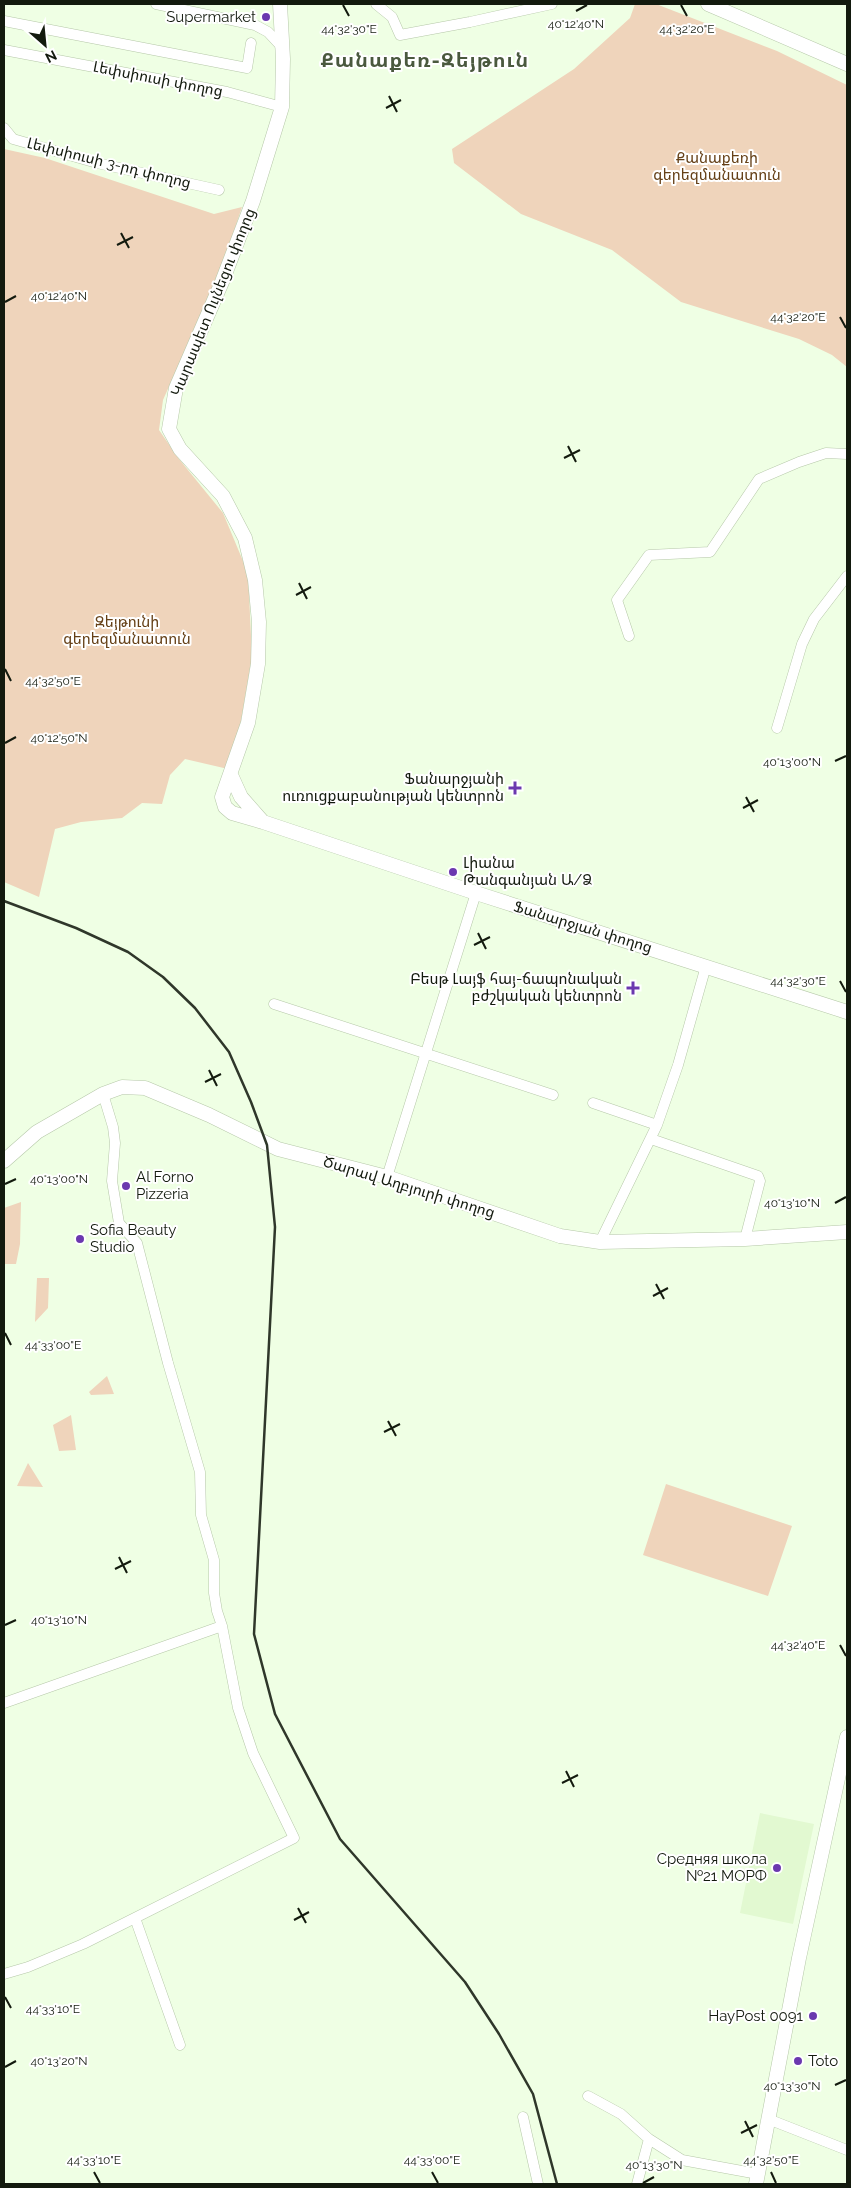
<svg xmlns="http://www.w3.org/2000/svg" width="851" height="2188" font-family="Raleway,'Noto Sans Armenian',sans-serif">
<rect width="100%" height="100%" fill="#efffe4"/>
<path fill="#e2f9d1" d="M760 1813 814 1824 793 1924 740 1913Z"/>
<path fill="#efd4bb" d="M635 4H656L777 51 847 85V367L832 355 799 339 681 302 612 250 521 214 454 163 452 149 574 69 630 18Z
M4 149 45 158 214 214 242 207 222 267 163 400 159 430 179 459 223 513 248 573 252 657 240 727 228 769 185 759 170 775 162 804 142 803 122 818 81 822 55 829 39 897 4 882Z
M21 1202 20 1244 16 1264H4V1208Z
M37 1278H49L48 1308 35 1322Z
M107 1376 114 1394 91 1395 89 1392Z
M71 1415 76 1450 59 1451 53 1425Z
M28 1463 43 1487 17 1486Z
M666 1484 792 1526 768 1596 643 1555Z"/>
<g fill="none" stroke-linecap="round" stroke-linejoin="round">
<defs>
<path id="street" d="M156 4 255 25 268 32 282 47
M376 4 392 17 400 35 470 22 552 4
M4 21 247 68 251 43
M4 50 227 92 282 107
M4 128 13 139 97 163 219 190
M629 636 617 600 649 555 710 552 759 479 799 462 826 453 847 454
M777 728 802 644 814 619 847 576
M274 1004 553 1095
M593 1103 657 1125
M651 1139 758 1176 760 1181 745 1239
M387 1177 476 893
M600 1242 657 1125 678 1065 706 966
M4 1703 222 1626
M135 1918 180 2045
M4 1974 28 1967 83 1944 294 1838 253 1753 238 1708 222 1626 217 1611 214 1593V1560L201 1515 200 1472 168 1363 137 1243 119 1223 112 1181 115 1143 113 1127 103 1094
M588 2096 621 2114 649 2139 682 2160 758 2174
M523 2117 538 2184
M768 2119 847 2150
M637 2184 649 2139"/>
<path id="secondary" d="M280 4 283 59 282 107 253 201 222 282 176 388 169 429 180 449 223 496 245 538 255 580 259 622 258 664 248 723 222 797 225 807 232 813 263 822 476 893 847 1012
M708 4 847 64
M231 775 241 797 263 822
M4 1161 37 1132 103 1094 122 1087 145 1088 209 1115 278 1149 387 1177 560 1236 600 1242 745 1239 847 1232
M756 2184 799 1958 847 1737"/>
</defs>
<use href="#street" stroke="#b6c8a9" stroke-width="11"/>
<use href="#secondary" stroke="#b6c8a9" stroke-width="15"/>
<use href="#street" stroke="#fff" stroke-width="10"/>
<use href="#secondary" stroke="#fff" stroke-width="14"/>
<path stroke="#2f372a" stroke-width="2.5" d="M4 901 76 928 128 952 163 977 195 1008 229 1052 251 1102 267 1145 275 1227 254 1634 275 1714 340 1839 465 1982 499 2034 533 2094 557 2184"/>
</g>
<path fill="none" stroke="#131a0e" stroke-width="2" d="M343 5 349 16M681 5 687 16M576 11 587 5M389 96 397 112M386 108 401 100M121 233 129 248M117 245 133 237M5 302 16 296M840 317 846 328M568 446 576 462M564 458 580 450M299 583 307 599M296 595 311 587M5 669 11 681M5 743 16 737M835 761 846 756M746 797 754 812M743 808 758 800M478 933 486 949M474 945 490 937M840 981 846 992M209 1070 217 1086M205 1082 221 1074M5 1184 16 1179M835 1203 846 1197M656 1284 664 1299M653 1296 668 1288M5 1333 11 1345M388 1421 396 1436M384 1432 400 1424M119 1557 127 1573M115 1569 131 1561M5 1625 16 1620M840 1645 846 1656M566 1771 574 1787M562 1783 578 1775M298 1908 306 1923M294 1920 309 1912M5 1997 11 2008M5 2067 16 2061M835 2085 846 2080M745 2121 753 2137M741 2133 757 2125M94 2172 100 2183M432 2172 438 2183M771 2172 776 2183M643 2183 654 2177"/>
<g fill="#6b38af" stroke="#fff" stroke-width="2">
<circle cx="266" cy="17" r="5"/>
<path d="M512.5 780.5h5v5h5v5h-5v5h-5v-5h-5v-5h5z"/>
<circle cx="453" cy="872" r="5"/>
<path d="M630.5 980.5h5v5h5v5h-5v5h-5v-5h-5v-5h5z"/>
<circle cx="126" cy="1186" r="5"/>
<circle cx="80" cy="1239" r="5"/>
<circle cx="777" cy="1868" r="5"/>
<circle cx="813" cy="2016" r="5"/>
<circle cx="798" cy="2061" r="5"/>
</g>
<g text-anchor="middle" stroke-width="4" stroke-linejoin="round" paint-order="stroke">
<g font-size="15" fill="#131a0e" stroke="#fff" text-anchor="end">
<text x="256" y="22">Supermarket</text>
<text x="504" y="784">Ֆանարջյանի<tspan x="504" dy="17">ուռուցքաբանության կենտրոն</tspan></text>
<text x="463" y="868" text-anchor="start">Լիանա<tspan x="463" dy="17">Թանգանյան Ա/Ձ</tspan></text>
<text x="622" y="984">Բեսթ Լայֆ հայ-ճապոնական<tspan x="622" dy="17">բժշկական կենտրոն</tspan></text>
<text x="136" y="1182" text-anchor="start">Al Forno<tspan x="136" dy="17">Pizzeria</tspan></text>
<text x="90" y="1235" text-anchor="start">Sofia Beauty<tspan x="90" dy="17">Studio</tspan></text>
<text x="767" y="1864">Средняя школа<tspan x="767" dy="17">№21 МОРФ</tspan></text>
<text x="803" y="2021">HayPost 0091</text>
<text x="808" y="2066" text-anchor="start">Toto</text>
</g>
<g font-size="15" fill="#131a0e" stroke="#fff">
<text transform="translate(158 79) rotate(11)" y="5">Լեփսիուսի փողոց</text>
<text transform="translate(109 163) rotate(14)" y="5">Լեփսիուսի 3-րդ փողոց</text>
<text transform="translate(213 302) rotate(-68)" y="5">Կարապետ Ուլնեցու փողոց</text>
<text transform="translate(583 927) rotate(17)" y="5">Ֆանարջյան փողոց</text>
<text transform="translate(409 1187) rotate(17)" y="5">Ծարավ Աղբյուրի փողոց</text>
</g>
<g font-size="15" fill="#654017" stroke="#fff">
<text x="717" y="163">Քանաքեռի<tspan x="717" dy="17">գերեզմանատուն</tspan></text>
<text x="127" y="627">Զեյթունի<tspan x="127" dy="17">գերեզմանատուն</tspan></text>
</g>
<g font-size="20" font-weight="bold" letter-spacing="1" fill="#4a593e" stroke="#fff">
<text x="425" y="67">Քանաքեռ-Զեյթուն</text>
</g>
</g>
<g font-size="12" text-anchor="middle" fill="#131a0e" stroke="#fff" stroke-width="4" stroke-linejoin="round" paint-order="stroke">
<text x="576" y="28">40°12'40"N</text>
<text x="349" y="33">44°32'30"E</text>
<text x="687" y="33">44°32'20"E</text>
<text x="59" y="300">40°12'40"N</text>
<text x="798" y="321">44°32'20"E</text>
<text x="53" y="685">44°32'50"E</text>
<text x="59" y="742">40°12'50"N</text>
<text x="792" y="766">40°13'00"N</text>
<text x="798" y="985">44°32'30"E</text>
<text x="59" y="1183">40°13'00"N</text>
<text x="792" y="1207">40°13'10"N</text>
<text x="53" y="1349">44°33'00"E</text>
<text x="59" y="1624">40°13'10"N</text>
<text x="798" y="1649">44°32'40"E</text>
<text x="53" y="2013">44°33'10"E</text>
<text x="59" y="2065">40°13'20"N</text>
<text x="792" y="2090">40°13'30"N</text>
<text x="94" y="2164">44°33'10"E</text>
<text x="432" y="2164">44°33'00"E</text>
<text x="771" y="2164">44°32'50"E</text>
<text x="654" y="2169">40°13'30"N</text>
</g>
<rect width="851" height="2188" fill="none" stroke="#131a0e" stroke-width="10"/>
<g transform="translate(45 45) rotate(153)" stroke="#ffffff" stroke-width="4" paint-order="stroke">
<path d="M0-4L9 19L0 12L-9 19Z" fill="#131a0e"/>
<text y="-8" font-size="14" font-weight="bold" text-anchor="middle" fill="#131a0e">N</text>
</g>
</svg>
